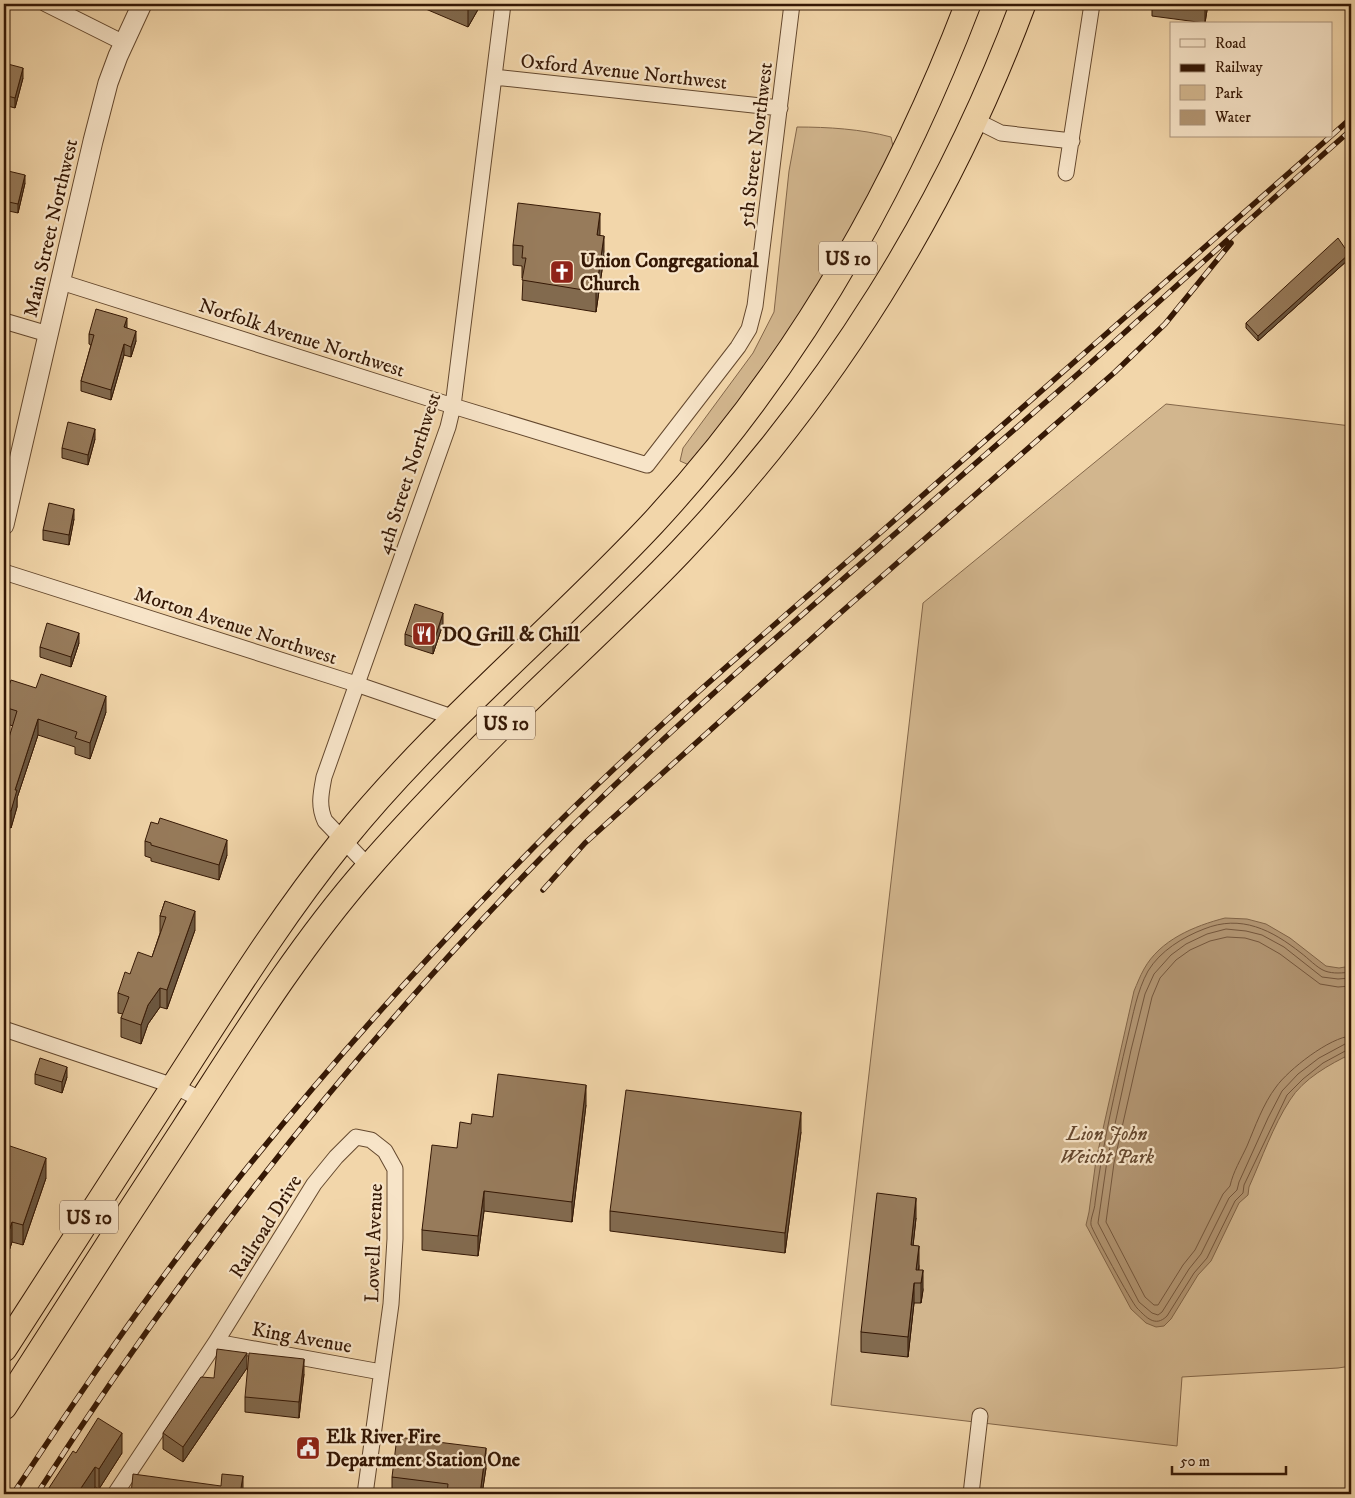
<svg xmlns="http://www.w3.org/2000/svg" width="1355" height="1498" font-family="'IM FELL DW Pica',serif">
<rect width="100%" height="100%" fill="#f2d6aa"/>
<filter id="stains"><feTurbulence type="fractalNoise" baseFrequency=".004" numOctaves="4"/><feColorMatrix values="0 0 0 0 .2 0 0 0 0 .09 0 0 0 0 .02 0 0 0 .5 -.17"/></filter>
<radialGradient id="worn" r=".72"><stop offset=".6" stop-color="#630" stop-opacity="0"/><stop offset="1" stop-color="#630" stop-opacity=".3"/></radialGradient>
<path fill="#d2b68e" stroke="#84674a" d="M797 127C828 127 861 129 891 137L894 151 846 242 751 388 689 465 680 461 683 448 753 353 774 312 789 171Z
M1166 404 1351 426V1366L1338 1368 1182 1377 1177 1446 831 1405 923 603Z"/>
<path fill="#b29572" stroke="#806346" d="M1225 918 1247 919 1266 924 1290 938 1326 966 1339 968 1351 966V1054C1330 1064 1303 1079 1290 1100 1273 1126 1262 1158 1249 1187L1248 1195 1239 1203 1211 1261 1198 1275 1171 1319 1164 1326 1156 1327 1146 1323 1131 1309 1086 1225 1089 1212 1096 1160 1134 991C1137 984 1140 976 1144 969 1160 940 1194 926 1225 918Z"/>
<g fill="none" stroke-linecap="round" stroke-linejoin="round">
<path stroke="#74563c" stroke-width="1" d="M1351 972C1343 973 1333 974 1325 971 1317 968 1308 958 1301 953 1272 930 1241 914 1204 929 1183 937 1160 951 1148 971 1137 991 1133 1015 1128 1036 1115 1091 1102 1147 1095 1203 1095 1209 1090 1219 1091 1225 1092 1230 1132 1303 1137 1308 1146 1317 1155 1328 1167 1316L1194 1273 1207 1258 1235 1201 1243 1193 1244 1185 1287 1095 1303 1079 1323 1063 1347 1050H1351
M1351 978 1338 979 1322 977 1284 947 1262 935 1246 931 1226 929 1207 934 1186 944 1171 955 1154 974 1145 994 1131 1050 1107 1161 1098 1223 1139 1302 1152 1313 1158 1315 1162 1312 1189 1269 1201 1254 1229 1198 1237 1190 1239 1182 1268 1118 1282 1091 1298 1074 1319 1058 1345 1044 1351 1043
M1351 986 1338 987 1320 984 1280 954 1259 942 1245 938 1227 937 1210 941 1190 950 1176 960 1160 978 1152 997 1139 1052 1114 1163 1106 1222 1145 1297 1154 1305H1158L1183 1265 1195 1250 1223 1194 1230 1186C1233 1172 1241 1159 1247 1146 1255 1127 1263 1104 1276 1087 1288 1070 1330 1037 1351 1036"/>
<defs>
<path id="minor" d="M46 4 124 43
M494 77 780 108
M975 120 1001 133 1072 141
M1066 173 1092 4
M61 282 453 406 647 465 738 347 749 329 755 306 792 4
M4 321 48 334
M4 572 356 684 455 718
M369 867 325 821C318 806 321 793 324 777L448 427 453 406 503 4
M4 1029 174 1086 202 1100
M216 1342 381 1372
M115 1494 216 1342 314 1184 336 1157 356 1137 371 1140 385 1151 395 1169V1239L391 1304 365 1494
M971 1494 980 1416"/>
<path id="tertiary" d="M4 525 93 141 108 83 118 56 142 4"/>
<path id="trunk" d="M4 1349C60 1262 116 1176 172 1089 227 1004 279 919 343 840 436 725 552 631 653 523 792 373 895 195 968 4
M4 1407C64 1313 124 1220 185 1127 242 1039 298 948 367 869 413 816 462 766 512 716 568 661 627 608 681 551 831 393 947 208 1023 4"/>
</defs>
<use href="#minor" stroke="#64482e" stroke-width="17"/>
<use href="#tertiary" stroke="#64482e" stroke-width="21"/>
<use href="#trunk" stroke="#351805" stroke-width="27"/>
<use href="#minor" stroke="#f7e4c8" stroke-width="15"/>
<use href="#tertiary" stroke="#f7e4c8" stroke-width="19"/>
<use href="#trunk" stroke="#f2d6aa" stroke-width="25"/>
<defs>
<path id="rail" d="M1331 136 1351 118
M543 890 585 843 838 615 1115 372 1165 324 1231 243
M13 1494C80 1393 148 1293 223 1198 319 1076 424 959 533 848 640 739 757 640 872 540 1025 405 1178 271 1331 136
M37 1494C183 1266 352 1052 541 858 668 728 807 611 943 492 1003 439 1064 387 1123 334 1199 266 1274 197 1351 130"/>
</defs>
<use href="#rail" stroke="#351805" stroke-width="5.5"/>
<use href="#rail" stroke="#f7e4c8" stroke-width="4" stroke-dasharray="11" stroke-linecap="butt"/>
</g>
<path fill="#826a4e" stroke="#351805" d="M414 4H481L480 6 468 27Z
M1152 4H1208L1205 23 1152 16Z
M4 63 23 78 15 108 4 105Z
M4 170 25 183 18 213 4 210Z
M600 235 604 256 596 312 522 300 523 278H522V266L513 265V245Z
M1349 259 1258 341 1246 328V323Z
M127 328 136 341 131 357 124 355 111 400 81 391V381L91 345 89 344V334Z
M95 439 88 465 62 458V448Z
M74 519 69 545 43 540V530Z
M443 624 433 654 405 645V634Z
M79 643 71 667 40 657V647Z
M4 700 106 712 90 759 75 754V747L38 735 17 798V807L11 828 7 826 4 835 13 726 4 723Z
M145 841 227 855 219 880 151 861V858L145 856Z
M165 901 195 930 167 1009 160 1007 148 1024 141 1044 121 1037V1018L123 1014 118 1013V993L130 974 152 957 160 933V916Z
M35 1074 67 1077 62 1093 35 1084Z
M586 1105 572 1222 484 1211 478 1256 422 1250V1230L457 1148 471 1124 493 1117Z
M801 1132 785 1253 610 1231V1211Z
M4 1144 46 1178 23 1245 12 1242 9 1251 4 1249Z
M916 1218 913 1245 919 1266V1270L923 1290 921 1303H914L908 1357 861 1352V1332Z
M247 1368 183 1462 163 1449V1433L214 1378Z
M304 1374 299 1418 245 1412V1397Z
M76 1453H122L99 1489 95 1487 90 1494H45Z
M486 1468 482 1494H392V1477Z"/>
<path fill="#6a5640" stroke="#351805" d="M470 4H481L480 6 468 27V7Z
M1206 4H1208L1205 23V8Z
M23 68V78L15 108V98Z
M25 175V183L18 213V204Z
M600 213V234L597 255V235Z
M604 236V256L596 312V292Z
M1349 254V259L1258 341V336Z
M127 318V328L124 327Z
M136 331V341L131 357V347Z
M124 344V355L111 400V390Z
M95 429V439L88 465V455Z
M74 509V519L69 545V535Z
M443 613V624L433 654V644Z
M79 633V643L71 667V657Z
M106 696V712L90 759V743Z
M38 719V735L17 798V807L11 828V811L15 790Z
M7 810V826L4 835V818Z
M227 840V855L219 880V865Z
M195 911V930L167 1009V990Z
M7 939V959L4 970V950Z
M160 988V1007L148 1024 141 1044V1025L148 1005Z
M67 1067V1077L62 1093V1082Z
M586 1085V1105L572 1222V1202Z
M801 1112V1132L785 1253V1233Z
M46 1158V1178L23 1245V1225Z
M484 1191V1211L478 1256V1236Z
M916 1198V1218L911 1265V1245Z
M12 1222V1242L9 1251V1231Z
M919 1246V1266L917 1283 916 1270Z
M923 1270V1290L921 1303V1283Z
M914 1283V1303L908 1357V1337Z
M247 1353V1368L183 1462V1447Z
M304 1359V1374L299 1418V1402Z
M122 1433V1453L99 1489V1469Z
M486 1448V1468L482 1494H480Z
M95 1467V1487L90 1494H77Z
M243 1476V1494H240Z"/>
<path fill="#977b5b" stroke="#351805" d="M460 4H470L468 7Z
M1173 4H1206L1205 8Z
M4 63 23 68 15 98 4 95Z
M4 170 25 175 18 204 4 201 6 192 4 191Z
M518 203 600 213 597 235 604 236 596 292 522 280 526 258H522L523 246 513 245Z
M1338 238 1349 254 1258 336 1246 323Z
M96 309 127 318 124 327 136 331 131 347 124 344 111 390 81 381 94 335 89 334Z
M68 422 95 429 88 455 62 448Z
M49 503 74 509 69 535 43 530Z
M415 604 443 613 433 644 405 634Z
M47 623 79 633 71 657 40 647Z
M41 674 106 696 90 743 75 738 77 732 38 719 15 790H17L11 811 7 810 4 818V754L17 711 4 707V700L11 680 36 688Z
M160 818 227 840 219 865 151 845V843L145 841 151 822 158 824Z
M165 901 195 911 167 990 160 988 148 1005 141 1025 121 1018 129 997 118 993 125 972 130 974 138 952 152 957 166 917 160 916Z
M4 938 7 939 4 950Z
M40 1058 67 1067 62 1082 35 1074Z
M498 1074 586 1085 572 1202 484 1191 478 1236 422 1230 432 1145 457 1148 460 1122 471 1124 472 1114 493 1117Z
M626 1090 801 1112 785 1233 610 1211Z
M4 1144 46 1158 23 1225 12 1222 9 1231 4 1229Z
M877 1193 916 1198 911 1245 919 1246 916 1270H923L921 1283H914L908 1337 861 1332Z
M217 1349 247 1353 183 1447 163 1433 201 1377 214 1378Z
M249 1353 304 1359 299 1402 245 1397Z
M98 1418 122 1433 99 1469 95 1467 77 1494H45L73 1451 76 1453Z
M397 1437 486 1448 480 1494H447L448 1484 392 1477Z
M133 1474 221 1486 222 1474 243 1476 240 1494H131Z"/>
<defs>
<symbol id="church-square" viewBox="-11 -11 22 22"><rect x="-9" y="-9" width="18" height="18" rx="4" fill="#8f2418" stroke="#f7e4c8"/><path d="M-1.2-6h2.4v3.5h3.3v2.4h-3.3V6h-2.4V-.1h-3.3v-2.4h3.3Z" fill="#fff"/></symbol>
<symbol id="restaurant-square" viewBox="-11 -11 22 22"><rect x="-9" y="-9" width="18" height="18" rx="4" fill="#8f2418" stroke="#f7e4c8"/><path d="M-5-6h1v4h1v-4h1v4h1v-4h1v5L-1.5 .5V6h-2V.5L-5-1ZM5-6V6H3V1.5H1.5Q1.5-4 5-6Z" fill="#fff"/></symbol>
<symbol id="civic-square" viewBox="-11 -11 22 22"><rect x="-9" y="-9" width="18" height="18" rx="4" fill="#8f2418" stroke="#f7e4c8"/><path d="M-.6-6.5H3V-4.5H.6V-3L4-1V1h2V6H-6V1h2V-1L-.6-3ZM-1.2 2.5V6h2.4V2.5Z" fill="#fff"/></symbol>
</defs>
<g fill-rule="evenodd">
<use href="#church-square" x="548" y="258" width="28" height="28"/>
<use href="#restaurant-square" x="410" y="620" width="28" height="28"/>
<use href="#civic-square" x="294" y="1434" width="28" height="28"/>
</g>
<g text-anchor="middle" stroke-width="4.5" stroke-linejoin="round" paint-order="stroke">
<g fill="#f7e4c8" stroke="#6f5540" stroke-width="1">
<rect x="819" y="241.5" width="58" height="33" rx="4"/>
<rect x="477" y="706.5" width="58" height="33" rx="4"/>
<rect x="60" y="1200.5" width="58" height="33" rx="4"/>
</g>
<g font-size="19" font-weight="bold" fill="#351805">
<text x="848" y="265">US 10</text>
<text x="506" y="730">US 10</text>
<text x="89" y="1224">US 10</text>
</g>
<g font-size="20" fill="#351805" stroke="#f7e4c8">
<text transform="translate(624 71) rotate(6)" y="7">Oxford Avenue Northwest</text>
<text transform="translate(755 145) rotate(-83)" y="7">5th Street Northwest</text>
<text transform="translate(50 228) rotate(-77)" y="7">Main Street Northwest</text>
<text transform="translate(302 337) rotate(18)" y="7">Norfolk Avenue Northwest</text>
<text transform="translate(408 473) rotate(-72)" y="7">4th Street Northwest</text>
<text transform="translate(236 625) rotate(18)" y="7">Morton Avenue Northwest</text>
<text transform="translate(265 1226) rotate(-58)" y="7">Railroad Drive</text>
<text transform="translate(373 1243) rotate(-88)" y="7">Lowell Avenue</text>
<text transform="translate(302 1337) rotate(10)" y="7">King Avenue</text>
</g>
<g font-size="20" font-weight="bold" fill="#351805" stroke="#f7e4c8" text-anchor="start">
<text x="580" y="267">Union Congregational<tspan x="580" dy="23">Church</tspan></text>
<text x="442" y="641">DQ Grill &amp; Chill</text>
<text x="326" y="1443">Elk River Fire<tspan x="326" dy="23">Department Station One</tspan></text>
</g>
<g font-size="20" font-style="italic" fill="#64472e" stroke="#f7e4c8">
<text x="1107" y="1140">Lion John<tspan x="1107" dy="23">Weicht Park</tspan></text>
</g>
</g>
<rect width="1355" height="1498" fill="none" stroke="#f2d6aa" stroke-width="20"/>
<rect x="5" y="5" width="1345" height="1488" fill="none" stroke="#351805" stroke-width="2.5"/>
<rect x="10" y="10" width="1335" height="1478" fill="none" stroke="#351805"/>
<rect x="1170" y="22" width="162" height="115" fill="#f7e4c8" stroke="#a9927a"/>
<rect x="1180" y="39" width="25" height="8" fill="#f7e4c8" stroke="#a9927a"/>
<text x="1215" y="48" font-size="15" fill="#351805">Road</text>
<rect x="1180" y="64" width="25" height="8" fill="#351805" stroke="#a9927a"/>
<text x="1215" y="72" font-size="15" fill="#351805">Railway</text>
<rect x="1180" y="85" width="25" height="15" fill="#d2b68e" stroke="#a9927a"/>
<text x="1215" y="98" font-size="15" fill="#351805">Park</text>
<rect x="1180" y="110" width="25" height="15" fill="#b29572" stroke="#a9927a"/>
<text x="1215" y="122" font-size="15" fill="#351805">Water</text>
<path d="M1172 1466v8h114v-8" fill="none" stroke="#351805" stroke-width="2.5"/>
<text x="1180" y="1466" font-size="15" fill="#351805" stroke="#f7e4c8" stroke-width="4" paint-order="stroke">50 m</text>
<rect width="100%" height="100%" filter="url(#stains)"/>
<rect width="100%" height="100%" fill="url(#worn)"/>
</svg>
